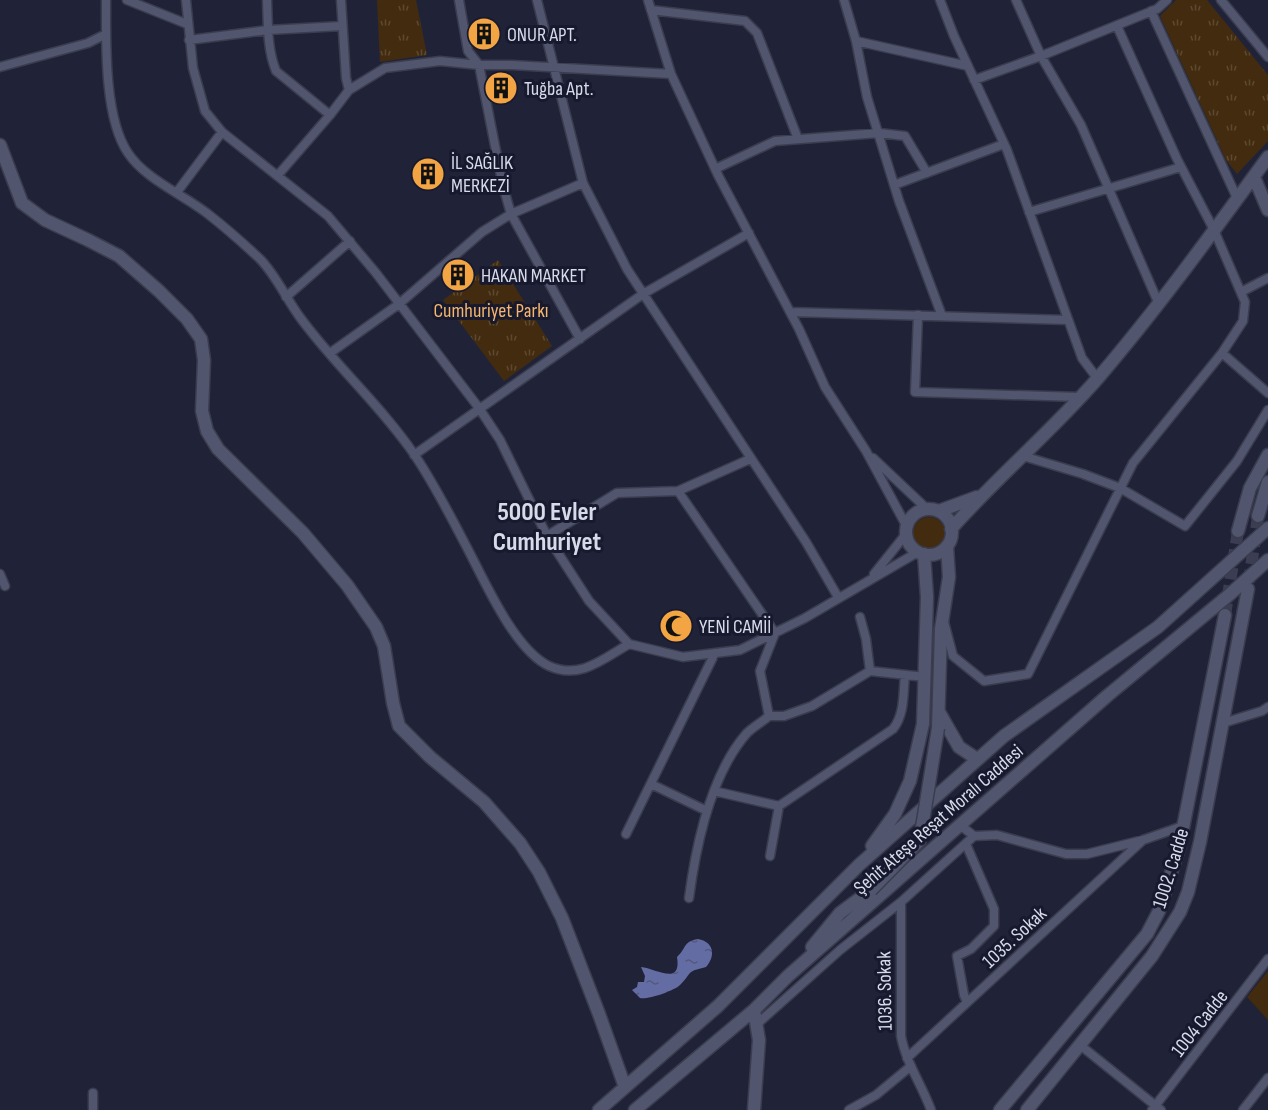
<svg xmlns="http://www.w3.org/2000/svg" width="1268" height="1110" font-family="'Sofia Sans Condensed',sans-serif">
<defs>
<pattern id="park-tufts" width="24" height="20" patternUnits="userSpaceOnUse" patternTransform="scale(1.5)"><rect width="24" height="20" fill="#422b0e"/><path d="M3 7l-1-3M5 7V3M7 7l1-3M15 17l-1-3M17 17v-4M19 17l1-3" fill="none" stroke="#5d4931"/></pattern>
<pattern id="water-ripples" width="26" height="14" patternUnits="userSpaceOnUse" patternTransform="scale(1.5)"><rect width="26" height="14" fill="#646ca4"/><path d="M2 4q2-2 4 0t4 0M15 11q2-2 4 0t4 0" fill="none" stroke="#54597a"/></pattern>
</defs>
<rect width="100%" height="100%" fill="#202338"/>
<path fill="#422b0e" d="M913 533a16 16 0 1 1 32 0a16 16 0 1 1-32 0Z
M1268 971V1020L1247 997Z"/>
<path fill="url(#park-tufts)" d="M377 0H416L427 55 380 62Z
M1176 0H1207L1268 75V141L1237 174 1226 160 1160 16Z
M498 260 552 346 504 381 443 300Z"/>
<path fill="url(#water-ripples)" d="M698 939C714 942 716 956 706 967 685 972 693 972 680 985 674 991 647 1000 640 998L632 990 637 987 638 982H644L645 976 641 967C655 968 682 987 677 957 687 948 682 942 698 939Z"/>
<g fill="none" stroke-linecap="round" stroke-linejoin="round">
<path stroke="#3b3e53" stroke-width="12" stroke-dasharray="12 6" stroke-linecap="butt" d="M1249 582 1258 516
M1225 615 1238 531"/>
<defs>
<path id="street" d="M106 0C106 42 104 118 128 153 145 179 184 195 208 214 226 228 244 244 260 259 276 275 288 302 302 320 337 367 381 406 414 454 433 482 449 513 464 542 483 577 513 649 549 666 580 680 603 659 629 644
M127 0 187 24
M186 0 193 68 205 111 222 132 328 216 376 273 479 408 500 440 547 536 589 601 629 644 683 657 740 650 805 618 918 552
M267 0C268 23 267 49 276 71L330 115
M341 0 346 78 349 90
M459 0 468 51 479 65 503 186 511 214 580 339
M537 0 583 183 627 269 806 542 838 597
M648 0 671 74 718 175 799 329 825 387 866 451 907 527
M844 0 856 41 867 97 899 201 942 316
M940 0 954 36 1007 150 1082 358 1097 378
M1016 0 1041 56 1081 125 1158 302
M1221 0 1268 57
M651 10 745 21 757 33 798 139
M1151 11 1237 198
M189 40 268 30 342 26
M856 41 968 66
M0 67 88 43 106 34
M974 80 1041 56 1157 9 1167 0
M715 169 775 141 879 133 905 136 927 173
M278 175 330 115 349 90 385 68 440 61 479 65H512L671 74
M894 185 1004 144
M177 192 222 132
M1029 212 1181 167
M1241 292 1268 278
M286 297 350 241
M790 312 1068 320
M918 315 915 392 1079 397
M330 353 399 304 482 232 511 214 583 183
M1222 353 1268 393
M414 455 643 294 749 233
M1023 456 1083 474 1120 488 1185 526 1237 461 1268 410
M873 458 927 509
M678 491 775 633 760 671 769 716C762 722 753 727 747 733 710 775 696 845 689 898
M547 536 617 493 678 491 750 459
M0 574 5 586
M874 574 906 534
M860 617 866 639 870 671
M944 622 953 656 984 681 1028 674 1133 463 1222 353 1243 321 1245 302 1214 230 1177 159 1117 26
M769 716H784L812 706 870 671 925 677
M1223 723 1262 711 1268 707
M651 784 705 810
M714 791 779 806 893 729C905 714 903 693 905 675
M960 825 974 836 997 835 1066 854H1087L1143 840 1183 826
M626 834 715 653
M966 844 994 909V926L971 949 957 956 964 995 967 1002
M770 856 779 806
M901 902V1036C906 1063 922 1085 931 1110
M757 1024 840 950 901 902 974 836
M1080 1045 1161 1110
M907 1058 1143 840
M93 1110V1093
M849 1110 876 1095 911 1066
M1152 1110 1268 959
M1243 1110 1268 1078"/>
<path id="secondary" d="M0 145 22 203 45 220 88 240 119 256 159 291 187 319 201 339 204 360 202 411 207 431 218 449 303 533 347 585 376 627 384 646 393 703 399 726 430 757 484 802 520 843 539 872 562 918 599 1014 625 1087
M1254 177 1268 210
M906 532a23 23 0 1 1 46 0a23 23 0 1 1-46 0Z
M939 511 977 497
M1258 516 1268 482
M951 529C998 476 1052 431 1098 378 1158 308 1213 232 1268 157
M1238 531 1250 488 1268 455
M939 712 959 747 977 759
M938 728 941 629 949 577 947 546
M872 846 895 814 910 781 923 724 927 597 924 554
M812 947 840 913 871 890
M599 1110 718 1006 859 865 1004 736 1158 627 1268 528
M635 1110 754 1010 788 976 878 897 1107 696 1229 595 1268 560
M754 1110 759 1040 754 1010
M1000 1110 1147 934 1159 911 1179 848 1225 615
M1027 1110 1152 956 1180 912 1188 892 1200 842 1248 589"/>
</defs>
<use href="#street" stroke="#3b3d4f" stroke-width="11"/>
<use href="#secondary" stroke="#3b3d4f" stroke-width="15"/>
<use href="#street" stroke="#51556e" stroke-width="8"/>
<use href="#secondary" stroke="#51556e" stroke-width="12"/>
<defs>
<path id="secondary-bridge" d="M871 890 920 840 938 728"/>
</defs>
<use href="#secondary-bridge" stroke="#3b3d4f" stroke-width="15" stroke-linecap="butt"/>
<use href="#secondary-bridge" stroke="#51556e" stroke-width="12"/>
</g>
<defs>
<symbol id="building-disc" viewBox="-11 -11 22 22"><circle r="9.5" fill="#f3a443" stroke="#17192e"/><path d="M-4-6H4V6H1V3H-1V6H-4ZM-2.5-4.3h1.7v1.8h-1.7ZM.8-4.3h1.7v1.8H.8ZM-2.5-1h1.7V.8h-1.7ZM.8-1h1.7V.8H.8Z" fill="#111"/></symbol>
<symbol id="mosque-disc" viewBox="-11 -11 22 22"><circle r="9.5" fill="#f3a443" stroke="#17192e"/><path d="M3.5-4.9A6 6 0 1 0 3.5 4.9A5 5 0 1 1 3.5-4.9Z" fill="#111"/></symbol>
</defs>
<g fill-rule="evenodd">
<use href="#building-disc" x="465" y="15" width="38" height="38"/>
<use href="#building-disc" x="482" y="69" width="38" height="38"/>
<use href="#building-disc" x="409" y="155" width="38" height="38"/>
<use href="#building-disc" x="439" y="256" width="38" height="38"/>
<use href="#mosque-disc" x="657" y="607" width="38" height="38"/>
</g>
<g text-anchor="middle" stroke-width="6" stroke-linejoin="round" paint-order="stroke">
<g font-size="20" fill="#d7dae9" stroke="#17192e" text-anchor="start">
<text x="507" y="41">ONUR APT.</text>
<text x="524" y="95">Tuğba Apt.</text>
<text x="451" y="169">İL SAĞLIK<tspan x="451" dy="23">MERKEZİ</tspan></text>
<text x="481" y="282">HAKAN MARKET</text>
<text x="699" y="633">YENİ CAMİİ</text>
</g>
<g font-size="20" fill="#f7b66d" stroke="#17192e">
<text x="491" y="317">Cumhuriyet Parkı</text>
</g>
<g font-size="20" fill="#d7dae9" stroke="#17192e">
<text transform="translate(938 819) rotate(-41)" y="7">Şehit Ateşe Reşat Moralı Caddesi</text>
<text transform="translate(1170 868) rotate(-73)" y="7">1002. Cadde</text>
<text transform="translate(1014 937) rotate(-43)" y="7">1035. Sokak</text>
<text transform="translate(884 991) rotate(-91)" y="7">1036. Sokak</text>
<text transform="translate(1199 1023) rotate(-52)" y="7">1004 Cadde</text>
</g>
<g font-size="26" font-weight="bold" fill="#d7dae9" stroke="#17192e">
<text x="547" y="520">5000 Evler<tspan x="547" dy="30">Cumhuriyet</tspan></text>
</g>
</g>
</svg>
